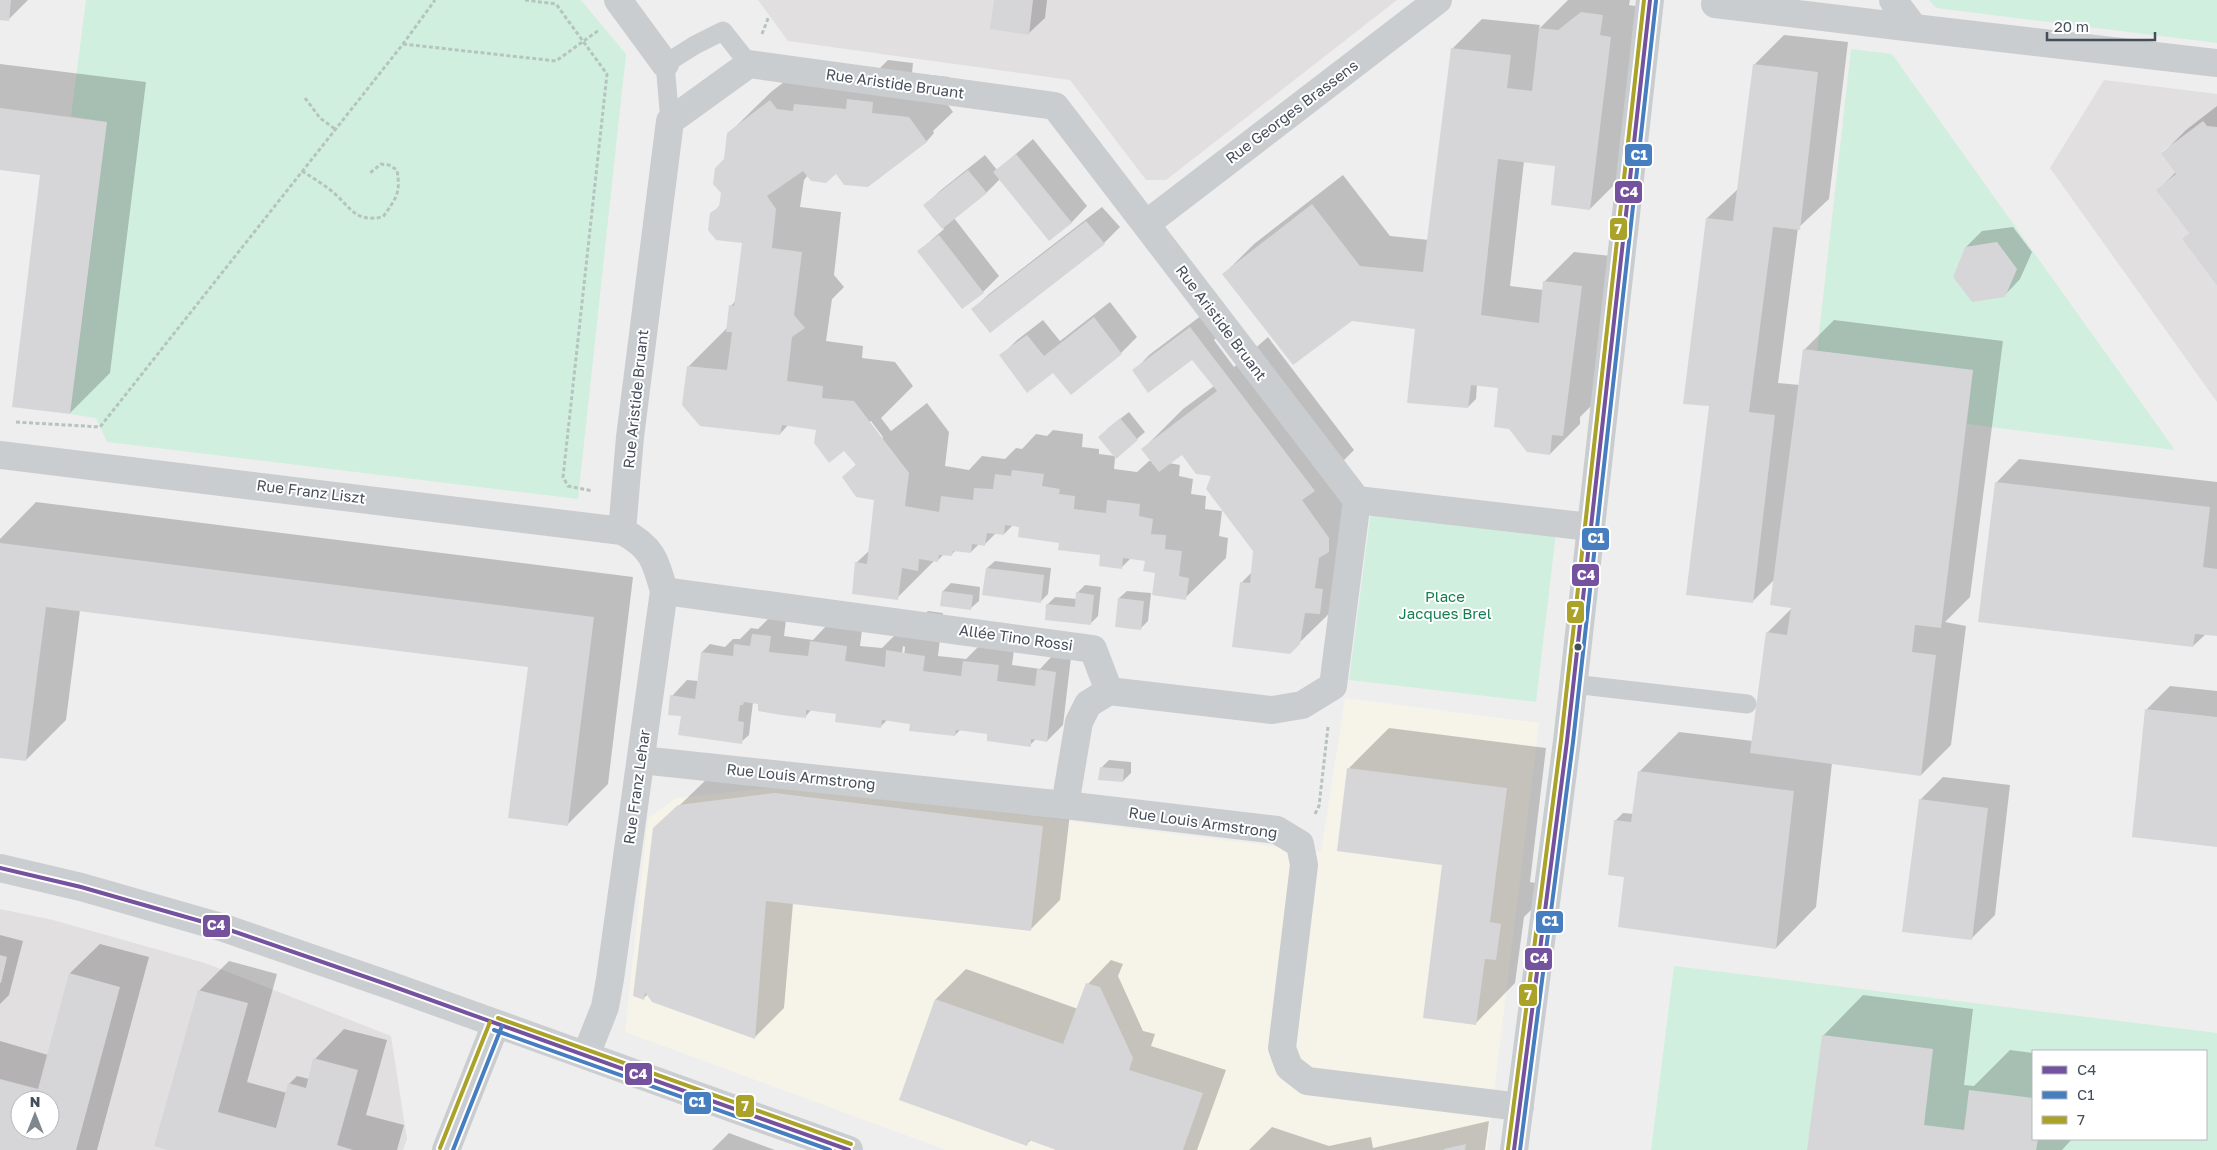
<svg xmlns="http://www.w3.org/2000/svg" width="2217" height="1150" font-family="'Golos Text',sans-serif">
<rect width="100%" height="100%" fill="#efeeee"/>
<path fill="#f6f3e9" d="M1345 698 1539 723 1487 1150H946L625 1032 648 818 676 798 784 786 1321 852Z"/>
<path fill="#e1dfe0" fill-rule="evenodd" d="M758 0H1397L1166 180H1146L1070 80 788 41Z
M2104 80 2217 94V127L2207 126 2203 121 2161 152 2176 174 2157 190 2189 233 2182 239 2217 286V402L2050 168Z
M0 909 53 920 205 963 391 1036 407 1139 403 1150H0ZM20 1100H50V1130H20Z"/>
<path fill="#d1efdf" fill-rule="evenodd" d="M86 0H581L626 54 578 499 107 442 96 418 70 414 106 122 71 116Z
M1929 0H2217V43L1936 8Z
M1851 49 1892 54 2175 450 1967 424 1973 370 1817 351ZM1997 242 2017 269 2005 297 1953 277 1965 247Z
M1371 510 1556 533 1536 702 1349 680Z
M1674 966 2217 1033V1150H1651ZM2033 1051H2206V1139H2033Z"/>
<path fill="#0003" fill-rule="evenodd" d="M0 0H28L8 20 0 19Z
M995 0H1047L1045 18 1029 33Z
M1568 0H1630L1629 5 1641 7 1620 179 1590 209 1557 165 1524 161 1510 286 1543 290 1544 282 1574 252 1611 256 1593 404 1580 417V424L1550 454 1500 387 1477 384 1476 399 1468 407 1417 328 1224 274 1254 244 1343 175 1390 236 1429 240 1452 49 1482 19 1540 25 1539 29Z
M1784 35 1848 42 1829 199 1798 228 1778 383 1800 385 1804 350 1834 320 2003 341 1970 597 1945 622 1966 626 1951 745 1921 775 1832 763 1816 907 1776 948 1626 873 1615 821 1623 813 1634 814 1639 772 1679 732 1753 741 1767 633 1793 607 1774 580 1752 602 1711 405 1707 218 1738 189 1754 65Z
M888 60 913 63 912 73 949 77 957 88 950 95 948 105 953 112 933 131 934 133 927 141 867 186 836 172 808 175 804 180 800 207 841 212 834 275 844 287 832 299 826 341 863 346 862 358 895 362 913 386 881 418 891 431 927 403 949 432 945 466 969 470 982 456 1005 459 1016 448 1022 449 1036 434 1047 436 1053 430 1083 434 1082 447 1099 449V454L1115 456 1107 429 1129 412 1145 432 1115 458 1114 469 1137 472 1149 461H1152L1143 449 1183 409 1214 386 1192 358 1134 371 1149 355 1206 312 1222 332 1214 340 1234 367 1268 337 1354 450 1343 461 1368 497 1340 603 1299 643 1241 583 1252 572 1254 551 1212 475 1182 454 1169 463 1180 465 1179 476 1193 479 1191 494 1206 496 1205 509 1222 511 1219 536 1228 538 1226 558 1185 598 1146 560 1131 558 1121 568 1101 554 1013 525 1004 534 996 533 985 544H979L971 552 956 550 951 555 944 554 938 560H935L897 598 856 563 870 550 875 499 843 477 857 464 844 449 817 429 788 425 780 434 688 367 728 327 731 306 736 300 743 242 712 214 721 204 729 133 771 92 811 61 879 69ZM871 421 883 437 882 439 869 422Z
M0 64 146 82 110 373 70 413 41 174 0 168Z
M2217 106V284L2190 232 2158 190 2176 172 2163 153 2186 130Z
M1033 139 1087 206 1072 222 1049 239 1000 179 987 192 954 218 999 276 983 292 962 308 919 251 944 229 925 205 941 190 985 155 997 170Z
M1102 207 1120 227 1104 243 973 309 989 294Z
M2013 227 2032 252 2020 279 2004 296 1966 247 1982 231Z
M1110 302 1137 337 1121 353 1054 371 1001 356 1017 340 1043 320 1060 341Z
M2019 459 2217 482V635L2206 634 2193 646 1996 483Z
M36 502 633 577 608 784 568 824 529 665 80 610 66 720 26 760 0 756V539Z
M995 561 1051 568 1048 594 1040 602 987 568Z
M951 583 980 587 979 601 971 608 942 605 943 591Z
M1085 585 1101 587 1098 616 1091 623 1047 605 1055 597 1077 599V593Z
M1127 591 1151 593 1148 621 1140 629 1119 598Z
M928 611 943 613 938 656 966 659 980 645 1014 649 1012 665 1040 669 1054 654 1071 657 1063 725 1047 741 1036 739 1030 745 990 733 961 729 955 735 913 723 888 719 881 726 838 713 812 709 805 717 753 702 749 735 741 742 682 717 672 696 687 680 698 681 702 652 710 644 725 647 733 639H740L751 628 758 629 769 618 786 620 784 636 813 640 827 625 862 630 860 646 882 648 906 624 913 625ZM903 646 905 647 902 677H899Z
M2170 686 2217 691V845L2146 710Z
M1389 728 1546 748 1530 882 1541 884 1538 903 1524 917 1515 983 1475 1024 1443 863 1339 850 1349 768Z
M1109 760 1131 762V773L1123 781 1101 768Z
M710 776 1072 796 1060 900 1030 930 793 903 784 1008 754 1038 648 994 644 998 655 829Z
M1943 777 2010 785 1995 915 1971 939 1920 800Z
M0 935 23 941 9 995 0 1004Z
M100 944 149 957 97 1150H0V1041L48 1055 70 973ZM20 1100H50V1130H20Z
M1111 960 1123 964 1118 976 1143 1031 1155 1034 1151 1046 1226 1070 1197 1150H1057L1032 1139 1027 1144 901 1099 936 999 966 969 1078 1009 1088 984Z
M229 961 277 974 247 1082 287 1093 289 1084 297 1076 309 1079 315 1059 344 1029 387 1040 366 1115 404 1125 397 1150H172L199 991Z
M1863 995 1973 1009 1964 1085 1974 1086 2010 1050 2033 1053V1139H2072L2062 1150H1809L1823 1036Z
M1489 1121 1485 1150H1249L1272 1127 1329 1146 1371 1137 1373 1148Z
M729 1133 775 1150H712Z"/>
<path fill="#d6d6d9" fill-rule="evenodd" d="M0 0H11L9 21 0 20Z
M994 0H1033L1029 35 990 29Z
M1581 12 1603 15 1600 35 1611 37 1590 210 1551 205 1555 166 1498 159 1481 315 1539 323 1543 281 1582 286 1563 436 1552 435 1550 455 1527 452 1509 429 1494 427 1498 388 1471 385 1468 408 1407 403 1415 329 1352 321 1293 365 1222 274 1312 204 1360 266 1423 272 1451 48 1511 55 1507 88 1532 91 1539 28 1558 30Z
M1753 64 1818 72 1800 230 1773 227 1749 412 1775 415 1753 603 1686 595 1709 406 1683 404 1706 218 1733 221Z
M847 99 873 102 872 113 909 117 927 142 868 187 844 185 836 174 826 183 811 181 803 171 767 196 776 209 772 248 802 252 794 315 805 328 792 337 787 381 823 386 822 398 854 401 909 473 905 506 939 512 941 496 973 500 974 488 993 489 995 474 1011 476 1012 470 1044 474 1042 486 1060 489 1059 494 1075 496 1074 509 1106 513 1107 500 1140 504 1139 516 1153 519 1151 534 1166 535 1165 549 1182 551 1179 576 1189 578 1186 600 1152 595 1155 573 1143 571 1145 561 1123 558 1122 569 1099 566 1100 555 1058 550 1059 543 1018 537 1019 527 1005 525 1004 535 987 533 985 546 972 544 971 553 953 551 952 556 939 555 938 562 919 559 918 571 902 568 898 600 852 594 855 562 867 564 874 500 856 497 842 477 856 465 844 451 829 463 814 443 816 430 782 425 780 435 700 426 682 405 687 366 727 370 732 332H726L729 305 734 306 742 243 716 240 708 230 710 213 719 207 721 193 713 184 715 168 724 159 727 133 770 100 777 109 793 111 794 104 846 109Z
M0 108 107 122 70 414 12 407 40 175 0 170Z
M2203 121 2207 126 2217 127V286L2182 239 2189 233 2156 190 2176 174 2161 153Z
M1016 154 1072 223 1049 241 993 172Z
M968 170 987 193 942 229 923 205Z
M1086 221 1105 244 990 333 971 309Z
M939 235 984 293 962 309 917 251Z
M1997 242 2017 269 2005 297 1972 302 1953 277 1965 247Z
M1094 317 1122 354 1071 395 1053 373 1027 393 999 355 1027 335 1044 356Z
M1190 327 1315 491 1302 500 1329 538V552L1319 558 1315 588 1323 589 1320 614 1305 613 1300 644 1290 654 1232 647 1240 582 1250 583 1253 551 1206 489 1211 476 1196 474 1182 455 1159 472 1141 449 1217 391 1192 360 1148 393 1132 370Z
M1803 349 1973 370 1941 628 1915 625 1912 652 1936 655 1921 776 1750 753 1766 632 1787 635 1791 608 1770 605Z
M1120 418 1138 440 1116 459 1098 437Z
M1995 482 2210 507 2203 567 2217 569V636L2195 634 2193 647 1978 622Z
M0 543 594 617 568 826 508 818 528 667 46 607 26 761 0 758Z
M986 568 1044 575 1041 603 982 595Z
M942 591 973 595 971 610 940 606Z
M1076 592 1094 595 1091 625 1045 620 1046 604 1075 607Z
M1118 598 1144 601 1141 630 1115 627Z
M752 634 771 636 769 652 808 656 810 641 847 646 845 661 885 667 886 650 925 656 923 671 961 676 963 661 999 665 997 681 1035 686 1037 669 1056 672 1047 742 1031 739V747L987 741V734L956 730 955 736 909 731 910 724 882 720 881 728 835 722 836 714 806 710V718L781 715 758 711V704L744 702 743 705H740L738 721 744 722 742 744 678 735 681 716 668 715 670 695 695 699 701 652 733 656 734 644 750 646Z
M2145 709 2217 717V847L2132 837Z
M1100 767 1124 769 1123 782 1098 780Z
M1347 768 1507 788 1490 922 1501 924 1496 960 1485 959 1476 1025 1423 1018 1442 865 1337 851Z
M1638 771 1794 791 1776 949 1618 927 1624 877 1608 875 1614 820 1631 822Z
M775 793 1043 826 1031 931 766 901 755 1039 652 1002 645 992 644 1000 633 996 653 828 678 805Z
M1919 799 1988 808 1972 940 1902 932Z
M0 955 7 957 1 983H0Z
M69 973 120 987 76 1150H0V1079L38 1089ZM20 1100H50V1130H20Z
M1086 983 1100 987 1133 1058 1129 1070 1203 1093 1183 1150H1056L1029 1140 1027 1146 899 1100 935 999 1063 1044Z
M198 990 248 1003 218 1112 276 1128 288 1083 306 1088 313 1058 358 1070 337 1145 353 1150H168L154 1146Z
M1822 1035 1933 1049 1924 1125 1964 1130 1969 1090 2033 1098V1139H2038L2036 1150H1807Z
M1466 1144 1465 1150H1444V1149Z"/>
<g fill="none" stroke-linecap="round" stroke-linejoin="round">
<path stroke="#b6c4c0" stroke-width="3" stroke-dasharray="4 2.5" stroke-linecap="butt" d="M525 0 556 4 607 74 563 477 568 486 593 491
M762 34 769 16
M403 44 556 61 599 30
M305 98 320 118 335 129
M302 171C313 178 325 185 334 193 353 210 355 222 383 217 396 198 401 194 397 170L389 165 381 164 370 173
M16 422 100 427 403 44 435 0
M1315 814 1319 806 1328 727"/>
<path stroke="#cacdcf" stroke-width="19" d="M670 121 665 64 695 45 723 31 749 64
M1573 684 1747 704"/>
<path stroke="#cacdcf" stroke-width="28" d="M618 0 665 64
M1893 0 1914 28 2217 63
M1715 4 1914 28
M1146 224 1438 0
M0 455 622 531C652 547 655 559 664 591L610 979 605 1007 586 1055
M1357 500 1590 527
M622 531 630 437 670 121 749 64 1055 106 1357 500
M664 591 1093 649 1109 691
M1109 691 1272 710 1302 705 1333 686 1357 500
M641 760 1065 805 1277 830 1300 844 1304 865 1282 1048 1289 1067 1307 1081 1520 1107
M1065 805 1079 722 1088 704 1109 691
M446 1150 496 1024
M1514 1150 1567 741 1650 0"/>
<path stroke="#cbced1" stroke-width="28" d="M0 868 81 887 221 927 389 985 849 1150"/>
<defs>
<path id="bus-1" d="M0 868 81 887 221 927 389 985 849 1150
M1514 1150 1567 741 1650 0"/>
<path id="bus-2" d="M494 1030 830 1150
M453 1150 502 1026
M1520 1150 1573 742 1656 1"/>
<path id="bus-3" d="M498 1018 851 1144
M440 1148 490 1022
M1508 1149 1561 740 1644 0"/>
</defs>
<use href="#bus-1" stroke="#fff" stroke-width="8"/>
<use href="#bus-2" stroke="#fff" stroke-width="8"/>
<use href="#bus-3" stroke="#fff" stroke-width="8"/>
<use href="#bus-1" stroke="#75529d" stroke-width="4"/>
<use href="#bus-2" stroke="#477ec0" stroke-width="4"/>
<use href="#bus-3" stroke="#aba229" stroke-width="4"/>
</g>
<circle fill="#454f5c" stroke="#fff" stroke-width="2" cx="1578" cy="647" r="4.5"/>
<g text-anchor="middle" stroke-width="4" stroke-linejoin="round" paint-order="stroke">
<g font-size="15" fill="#454f5c" stroke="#fff">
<text transform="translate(895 84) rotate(8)" y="5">Rue Aristide Bruant</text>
<text transform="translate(1292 112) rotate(-37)" y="5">Rue Georges Brassens</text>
<text transform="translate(1221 323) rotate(53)" y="5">Rue Aristide Bruant</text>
<text transform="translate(636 399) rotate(-84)" y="5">Rue Aristide Bruant</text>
<text transform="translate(311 492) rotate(7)" y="5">Rue Franz Liszt</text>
<text transform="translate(1016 638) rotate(8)" y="5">Allée Tino Rossi</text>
<text transform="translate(801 777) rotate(6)" y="5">Rue Louis Armstrong</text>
<text transform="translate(637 787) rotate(-82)" y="5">Rue Franz Lehar</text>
<text transform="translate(1203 823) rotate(8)" y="5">Rue Louis Armstrong</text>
</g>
<g font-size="15" fill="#137f50" stroke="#fff">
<text x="1445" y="602">Place<tspan x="1445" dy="17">Jacques Brel</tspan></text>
</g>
</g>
<g stroke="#fff" stroke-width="2">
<rect x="1624" y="143" width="29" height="24" rx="5" fill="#477ec0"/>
<rect x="1614" y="180" width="29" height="24" rx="5" fill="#75529d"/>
<rect x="1609" y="217" width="19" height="24" rx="5" fill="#aba229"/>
<rect x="1581" y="527" width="29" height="24" rx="5" fill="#477ec0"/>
<rect x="1571" y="563" width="29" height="24" rx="5" fill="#75529d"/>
<rect x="1566" y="600" width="19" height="24" rx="5" fill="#aba229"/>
<rect x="1535" y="910" width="29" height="24" rx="5" fill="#477ec0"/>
<rect x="202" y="914" width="29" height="24" rx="5" fill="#75529d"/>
<rect x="1524" y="947" width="29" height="24" rx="5" fill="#75529d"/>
<rect x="1518" y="983" width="20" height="24" rx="5" fill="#aba229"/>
<rect x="624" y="1062" width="29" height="24" rx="5" fill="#75529d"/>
<rect x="683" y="1091" width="29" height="24" rx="5" fill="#477ec0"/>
<rect x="735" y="1094" width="20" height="24" rx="5" fill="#aba229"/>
</g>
<g font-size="14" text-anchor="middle" font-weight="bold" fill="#fff">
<text x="1639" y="160">C1</text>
<text x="1629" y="197">C4</text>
<text x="1618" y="234">7</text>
<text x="1596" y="543">C1</text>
<text x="1586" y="580">C4</text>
<text x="1575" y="617">7</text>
<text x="1550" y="926">C1</text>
<text x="216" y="930">C4</text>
<text x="1539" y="963">C4</text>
<text x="1528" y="1000">7</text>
<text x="638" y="1079">C4</text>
<text x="697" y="1107">C1</text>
<text x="745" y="1111">7</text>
</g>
<rect x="2032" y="1050" width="175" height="90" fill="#ffffff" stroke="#b5b9be"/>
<rect x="2042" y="1066" width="25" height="8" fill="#75529d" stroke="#b5b9be"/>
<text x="2077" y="1075" font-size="15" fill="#454f5c">C4</text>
<rect x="2042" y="1091" width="25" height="8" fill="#477ec0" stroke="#b5b9be"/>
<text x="2077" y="1100" font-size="15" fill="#454f5c">C1</text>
<rect x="2042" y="1116" width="25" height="8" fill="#aba229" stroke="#b5b9be"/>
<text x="2077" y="1125" font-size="15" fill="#454f5c">7</text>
<g transform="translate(35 1115)"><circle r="24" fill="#ffffff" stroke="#b5b9be"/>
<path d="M0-4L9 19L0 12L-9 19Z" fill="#80878f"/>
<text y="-8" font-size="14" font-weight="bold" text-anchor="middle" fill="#454f5c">N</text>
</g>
<path d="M2047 32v8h108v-8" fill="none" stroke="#454f5c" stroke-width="2.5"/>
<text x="2054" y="32" font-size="15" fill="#454f5c" stroke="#ffffff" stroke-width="4" paint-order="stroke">20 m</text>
</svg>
